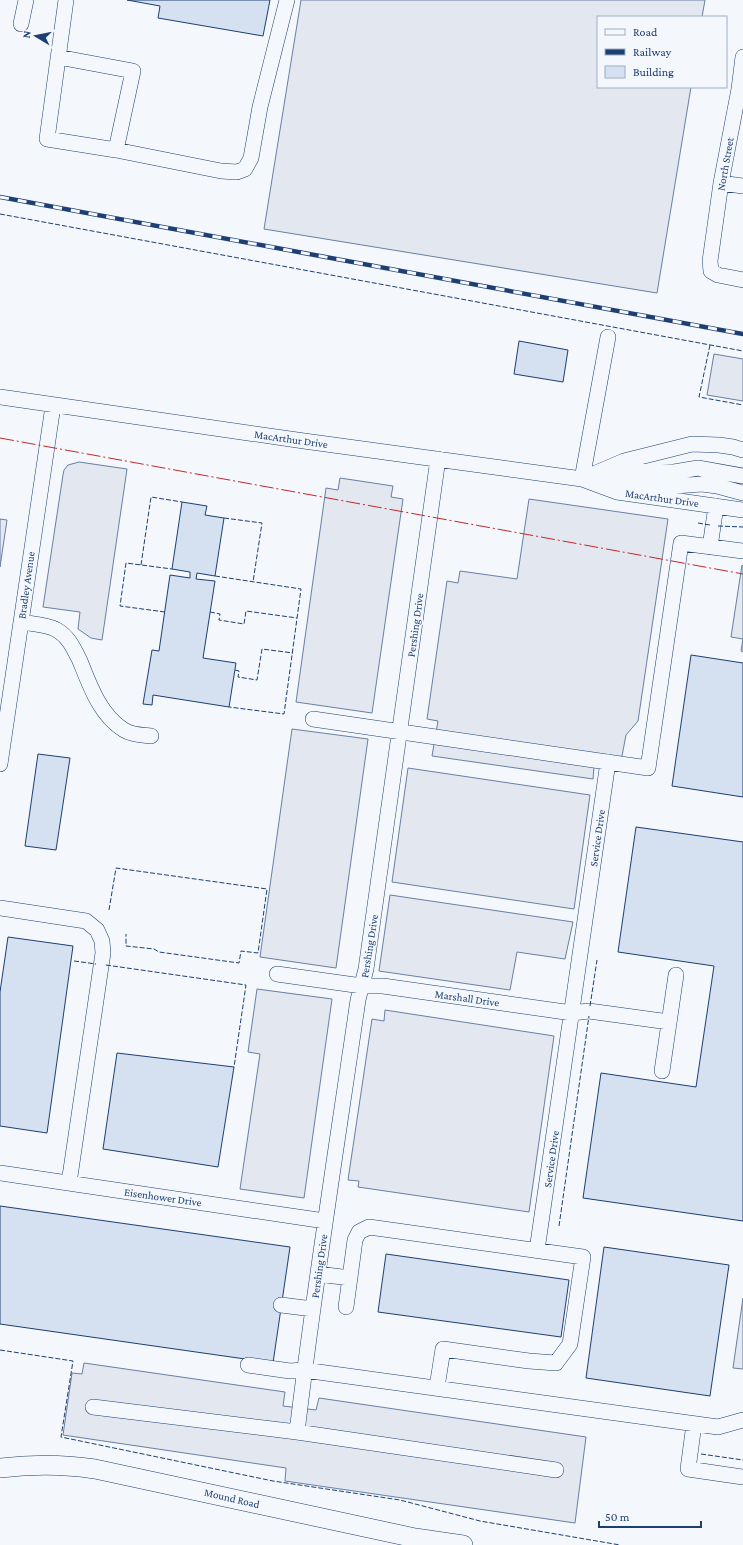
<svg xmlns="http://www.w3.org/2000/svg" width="743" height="1545" font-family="'Crimson Pro',serif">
<rect width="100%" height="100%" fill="#f4f7fb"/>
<path fill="#e3e8f0" stroke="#687fa3" d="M301 0H705L702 17H598V87H691L657 293 264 229Z
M714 354 743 359V401L707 395Z
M79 462 127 469 102 640 91 638 78 629 80 612 43 607 63 475 64 470 68 465Z
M340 478 393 486 391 497 403 499 372 713 296 702 326 488 338 490Z
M529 499 668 519 638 721 626 735 622 756 594 767 593 779 432 756 438 721 427 719 447 581 458 583 460 571 517 579Z
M0 519 7 520 0 567Z
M742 565 743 566V652L741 651 743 639 731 637Z
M292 729 368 739 336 968 260 957Z
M408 768 590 795 574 909 392 882Z
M390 895 573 922 565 959 517 952 510 990 379 971Z
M257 989 332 999 304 1198 240 1189 260 1054 248 1052Z
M385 1010 554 1036 529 1212 358 1187 359 1181 348 1180 372 1019 384 1021Z
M743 1298V1369L733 1368Z
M84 1363 285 1392 283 1406 316 1410 319 1398 586 1437 575 1523 285 1481 286 1468 63 1435 72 1373 82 1374Z"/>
<path fill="#d5e0f0" stroke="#1d3f73" d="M127 0H270L263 36 158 18 160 6Z
M519 341 568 350 563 382 514 374Z
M182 502 207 506 205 515 224 518 215 576 197 573 196 579 215 581 203 658 236 663 229 707 153 695 152 705 143 704 152 650 159 651 170 575 190 578V572L172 569Z
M691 655 743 663V797L672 786Z
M38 754 70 758 56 850 25 846Z
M636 827 743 842V1221L583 1198 601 1073 696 1087 714 966 618 952Z
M8 937 73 946 47 1133 0 1126V992Z
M117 1053 234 1067 218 1167 103 1149Z
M0 1206 290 1247 273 1363 0 1324Z
M604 1247 729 1265 710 1396 586 1378Z
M386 1254 569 1280 561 1337 378 1312Z"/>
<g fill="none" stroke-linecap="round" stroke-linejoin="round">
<defs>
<path id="minor" d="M21 24 26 0
M58 57 133 71 116 150 47 139 66 0
M743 57 739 89 721 183 710 261 711 271 718 275 743 280
M116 150 221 171 237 172 245 169 251 158 260 107 287 0
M721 183 743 186
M0 397 304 441 582 479 617 492 743 510
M622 470 674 472 698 468 743 476
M598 473 618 478 675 486 702 484 717 486 743 493
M582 479 624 461 692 444 719 445 733 447 743 450
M582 479 608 337
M710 547 716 506
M21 622C32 624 47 624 57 630 69 637 74 649 80 661 90 686 100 715 124 730 132 735 142 735 151 736
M313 719 648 768 681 543 743 551
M0 764 53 406
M0 908 86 921 97 930 102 941 103 953 69 1183
M277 974 362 986H383L572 1013 589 1011 669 1022
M662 1071 676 975
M0 1173 325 1221
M537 1250 608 762
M318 1274 350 1278
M281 1305 313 1309
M346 1307 355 1240 359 1232 369 1227 583 1257 570 1344 556 1363 529 1361 443 1349 437 1387
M248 1365 290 1371 304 1370 718 1427 743 1420
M93 1407 297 1432 556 1470
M694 1424 688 1469 743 1477
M297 1432C314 1288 337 1144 358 1000L366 969 438 459"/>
<path id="major" d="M0 1468C32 1464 63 1464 95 1469L415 1538 463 1545"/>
</defs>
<use href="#minor" stroke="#1d3f73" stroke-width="16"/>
<use href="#major" stroke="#1d3f73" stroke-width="20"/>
<use href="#minor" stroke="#f4f7fb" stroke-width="15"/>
<use href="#major" stroke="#f4f7fb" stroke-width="19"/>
<defs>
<path id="rail" d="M0 197 743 334"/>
</defs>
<use href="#rail" stroke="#1d3f73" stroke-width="4.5"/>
<use href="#rail" stroke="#f4f7fb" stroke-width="3" stroke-dasharray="9" stroke-linecap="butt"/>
<path stroke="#1d3f73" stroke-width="1" stroke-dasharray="5 2" stroke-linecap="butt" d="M0 214 743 351
M710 345 699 397 743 405
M224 518 262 523 253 582
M698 523 710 525
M718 526 743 527
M141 565 151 497 182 502
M215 576 301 589 284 714 229 707
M165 612 120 606 126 563 172 569
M210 612 220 614 219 620 244 624 246 611 297 618
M235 670 239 671 238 677 257 680 262 649 293 653
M109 910 116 868 267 889 258 953 241 951 239 963 159 952 154 949 126 946V934
M74 961 96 964
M106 965 246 985 234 1067
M590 1006 597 960
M559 1226 589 1016
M0 1350 73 1361 61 1437 273 1481 400 1500 480 1521 620 1545
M701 1454 743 1460"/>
<path stroke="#c62828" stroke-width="1" stroke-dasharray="14 3 2 3" stroke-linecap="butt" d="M0 438 743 574"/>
</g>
<g text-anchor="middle" stroke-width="3" stroke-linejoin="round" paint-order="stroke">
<g font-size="11" fill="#1d3f73" stroke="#f4f7fb">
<text transform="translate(725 164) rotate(-80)" y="4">North Street</text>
<text transform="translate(291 439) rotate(8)" y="4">MacArthur Drive</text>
<text transform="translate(662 498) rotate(8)" y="4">MacArthur Drive</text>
<text transform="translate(26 585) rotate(-82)" y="4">Bradley Avenue</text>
<text transform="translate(415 625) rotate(-82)" y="4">Pershing Drive</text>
<text transform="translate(597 838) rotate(-82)" y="4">Service Drive</text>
<text transform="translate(369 946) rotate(-81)" y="4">Pershing Drive</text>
<text transform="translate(467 998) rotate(8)" y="4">Marshall Drive</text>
<text transform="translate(551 1159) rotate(-82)" y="4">Service Drive</text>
<text transform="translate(163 1197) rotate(8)" y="4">Eisenhower Drive</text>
<text transform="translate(319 1266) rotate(-82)" y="4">Pershing Drive</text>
<text transform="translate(232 1498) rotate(13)" y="4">Mound Road</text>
</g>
</g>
<rect x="597" y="16" width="130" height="72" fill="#f4f7fb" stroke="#9eadc5"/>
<rect x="605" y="29" width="20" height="6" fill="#f4f7fb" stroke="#9eadc5"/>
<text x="633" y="36" font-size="12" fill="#1d3f73">Road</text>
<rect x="605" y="49" width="20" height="6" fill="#1d3f73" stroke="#9eadc5"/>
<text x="633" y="56" font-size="12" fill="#1d3f73">Railway</text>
<rect x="605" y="66" width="20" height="12" fill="#d5e0f0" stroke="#9eadc5"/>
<text x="633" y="76" font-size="12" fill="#1d3f73">Building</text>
<g transform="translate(36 36) rotate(280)" stroke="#f4f7fb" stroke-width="3" paint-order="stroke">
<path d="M0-3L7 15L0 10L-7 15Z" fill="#1d3f73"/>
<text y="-6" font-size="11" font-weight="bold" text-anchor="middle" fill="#1d3f73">N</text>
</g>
<path d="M599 1521v6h102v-6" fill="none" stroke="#1d3f73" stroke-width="2"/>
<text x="605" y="1521" font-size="12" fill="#1d3f73" stroke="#f4f7fb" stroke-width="3" paint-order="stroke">50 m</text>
</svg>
